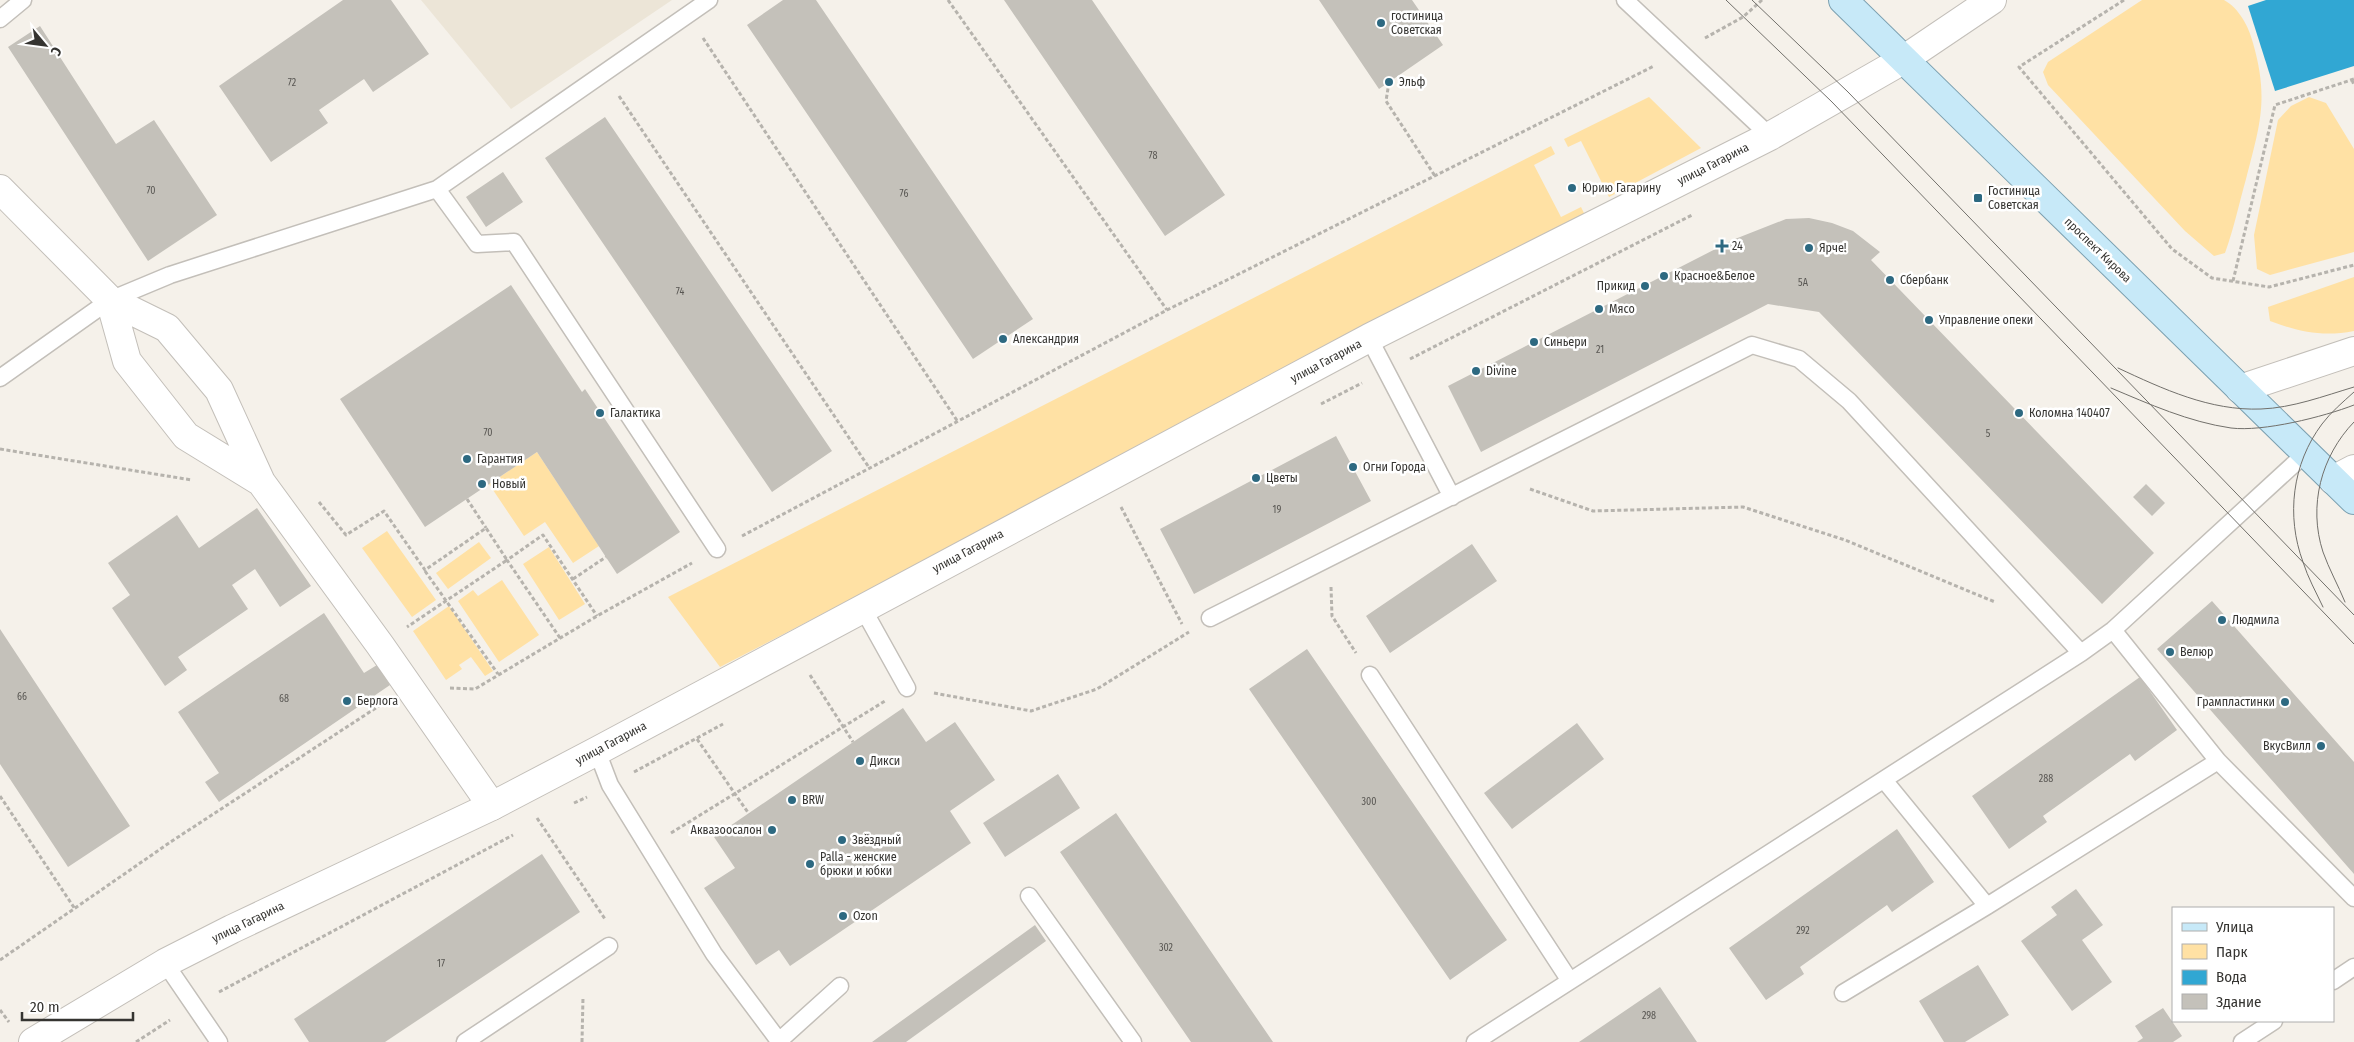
<svg xmlns="http://www.w3.org/2000/svg" width="2354" height="1042" font-family="'Fira Sans Condensed',sans-serif">
<rect width="100%" height="100%" fill="#f5f1ea"/>
<path fill="#ece5d7" d="M421 0H672L511 109Z"/>
<path fill="#ffe1a4" d="M2142 0H2224C2239 8 2249 27 2253 43 2269 99 2260 125 2246 179 2239 204 2234 228 2225 253L2214 256 2185 231 2048 85 2043 72 2048 62Z
M1649 97 1701 148 1609 197 1581 141 1568 147 1564 139Z
M2309 97 2326 103 2354 149V252L2270 275 2257 269 2254 235 2278 120 2291 106Z
M1551 146 1555 154 1534 165 1561 217 1581 207 1586 217 720 667 668 597Z
M2354 277V331C2323 337 2299 332 2270 321L2268 307Z
M537 452 599 546 573 563 545 522 524 536 489 484Z
M387 531 436 600 412 617 362 548Z
M479 542 491 558 448 589 436 573Z
M549 547 585 604 559 620 523 564Z
M502 580 539 635 499 662 458 601 473 590 478 596Z
M449 606 493 671 485 676 471 657 459 665 462 669 446 680 413 631Z"/>
<path fill="#31a7d3" d="M2266 0H2354V66L2275 91 2248 6Z"/>
<path fill="#c4c1ba" d="M343 0H391L429 54 373 92 364 79 319 110 328 123 271 162 219 86Z
M783 0H816L1033 319 973 359 747 25Z
M1004 0H1092L1225 195 1165 236Z
M1319 0H1412L1443 45 1379 89Z
M40 26 116 144 154 120 217 215 148 261 8 47Z
M605 117 832 451 772 492 545 158Z
M503 172 523 202 486 227 466 197Z
M1809 218 1832 223 1853 231 1880 252 1871 260 2154 553 2102 604 1819 312 1768 304 1481 452 1448 386 1735 239 1786 219Z
M511 285 582 392 585 389 680 532 617 574 537 452 425 527 340 399Z
M1336 436 1371 501 1194 594 1160 529Z
M2146 484 2165 503 2152 516 2133 497Z
M257 508 311 586 280 607 255 569 232 585 248 609 178 657 187 670 165 686 112 608 130 595 108 563 177 515 199 548Z
M1472 544 1497 581 1390 653 1366 616Z
M2212 601 2354 762V874L2157 649Z
M324 613 364 673 377 665 390 685 219 802 205 782 219 773 178 712Z
M0 629 130 826 68 867 0 764Z
M1307 649 1507 940 1450 980 1249 689Z
M2140 677 2177 730 2135 761 2130 754 2043 816 2047 822 2009 849 1972 796Z
M903 708 926 742 955 722 995 780 950 811 971 843 790 966 779 950 756 965 704 888 735 868 714 837Z
M1577 723 1604 759 1512 829 1484 793Z
M1058 774 1080 808 1005 857 983 823Z
M1116 813 1273 1042H1191L1060 852Z
M1897 829 1934 882 1892 912 1887 905 1800 967 1804 974 1766 1000 1729 948Z
M542 854 580 912 385 1042H309L294 1019Z
M2076 889 2103 925 2082 940 2112 982 2072 1011 2021 941 2057 915 2051 907Z
M1035 925 1046 941 906 1042H872Z
M1978 965 2009 1015 1965 1042H1944L1919 1001Z
M1660 987 1697 1042H1579Z
M2163 1008 2182 1036 2173 1042H2137L2143 1038 2135 1026Z"/>
<g fill="none" stroke-linecap="round" stroke-linejoin="round">
<defs>
<path id="service" d="M1625 0 1770 136
M0 19 23 0
M437 189 477 244 514 242 717 549
M1369 338 1452 497
M0 378 110 300 170 275 437 189 709 0
M862 607 907 688
M1210 618 1752 345 1799 359 1849 401 2081 653
M2113 630 2218 761 2354 898
M1370 675 1570 981
M597 751 610 785 714 954 779 1041 840 986
M1884 780 1987 906
M1029 896 1133 1042
M165 963 219 1042
M2333 981 2354 967
M1843 993 1987 906 2218 761
M465 1042 609 946
M1475 1042 2081 653 2113 630 2306 453
M2242 1042 2274 1021"/>
<path id="minor" d="M1903 60 1992 0
M0 189 110 300 167 328 219 390 261 482 380 645 492 806
M110 300 127 361 186 436 261 482
M2240 389 2354 351
M2333 480 2354 469"/>
<path id="tertiary" d="M33 1042 165 963 232 929 492 806 597 751 1369 338 1770 136 1903 60"/>
<path id="primary" d="M1843 0 2354 500"/>
</defs>
<use href="#service" stroke="#c3bfb9" stroke-width="19"/>
<use href="#minor" stroke="#c3bfb9" stroke-width="30"/>
<use href="#tertiary" stroke="#c3bfb9" stroke-width="30"/>
<use href="#primary" stroke="#7ca0b0" stroke-width="30"/>
<path stroke="#b6b3ad" stroke-width="3" stroke-dasharray="4 2.5" stroke-linecap="butt" d="M948 0 1167 310
M2124 0 2019 67 2172 249 2212 278 2269 287 2354 265
M703 38 958 422
M1705 38 1743 17 1762 0
M2352 80 2354 85
M1389 82 1386 101 1435 176
M619 96 870 469
M2233 281 2275 105 2354 79
M1410 359 1692 215
M1321 404 1362 383
M0 449 192 480
M1530 489 1593 511 1743 507 1845 540 1995 602
M467 499 486 528
M319 502 346 535 384 511 425 570 486 528 507 560 407 627
M1121 507 1182 624
M742 536 1167 310 1654 66
M425 571 498 674
M573 579 606 557
M1331 587 1332 616 1356 653
M560 638 507 560 543 535 597 616
M810 675 853 742
M450 688 475 689 597 616 692 563
M934 693 1031 711 1097 689 1189 632
M697 739 749 814
M634 772 723 724
M0 796 75 909
M574 803 587 797
M537 818 605 919
M671 833 885 701
M0 960 172 841 382 704
M219 992 513 835
M0 1010 9 1022
M136 1042 170 1020
M582 1042 583 997"/>
<use href="#service" stroke="#fff" stroke-width="16"/>
<use href="#minor" stroke="#fff" stroke-width="28"/>
<use href="#tertiary" stroke="#fff" stroke-width="28"/>
<use href="#primary" stroke="#c7e9f8" stroke-width="28"/>
<path stroke="#72706b" stroke-width="1" d="M1726 0 1832 102 2354 644
M1752 0 1848 92 2354 615
M2118 368C2163 389 2210 411 2261 409 2292 408 2324 396 2354 387
M2111 388C2149 404 2189 422 2231 428 2263 432 2323 417 2354 405
M2345 602C2338 585 2329 569 2323 552 2308 506 2321 456 2354 422
M2323 607C2316 592 2308 578 2303 562 2286 516 2292 464 2322 424 2331 412 2343 402 2354 392"/>
</g>
<g fill="#2d6981" stroke="#fff" stroke-width="2">
<circle cx="1381" cy="23" r="5"/>
<circle cx="1389" cy="82" r="5"/>
<circle cx="1572" cy="188" r="5"/>
<rect x="1973" y="193" width="10" height="10" rx="2.5"/>
<path d="M1719.5 238.5h5v5h5v5h-5v5h-5v-5h-5v-5h5z"/>
<circle cx="1809" cy="248" r="5"/>
<circle cx="1664" cy="276" r="5"/>
<circle cx="1890" cy="280" r="5"/>
<circle cx="1645" cy="286" r="5"/>
<circle cx="1599" cy="309" r="5"/>
<circle cx="1929" cy="320" r="5"/>
<circle cx="1003" cy="339" r="5"/>
<circle cx="1534" cy="342" r="5"/>
<circle cx="1476" cy="371" r="5"/>
<circle cx="600" cy="413" r="5"/>
<circle cx="2019" cy="413" r="5"/>
<circle cx="467" cy="459" r="5"/>
<circle cx="1353" cy="467" r="5"/>
<circle cx="1256" cy="478" r="5"/>
<circle cx="482" cy="484" r="5"/>
<circle cx="2222" cy="620" r="5"/>
<circle cx="2170" cy="652" r="5"/>
<circle cx="347" cy="701" r="5"/>
<circle cx="2285" cy="702" r="5"/>
<circle cx="2321" cy="746" r="5"/>
<circle cx="860" cy="761" r="5"/>
<circle cx="792" cy="800" r="5"/>
<circle cx="772" cy="830" r="5"/>
<circle cx="842" cy="840" r="5"/>
<circle cx="810" cy="864" r="5"/>
<circle cx="843" cy="916" r="5"/>
</g>
<g text-anchor="middle" stroke-width="5" stroke-linejoin="round" paint-order="stroke">
<g font-size="10" fill="#595753">
<text x="292" y="86">72</text>
<text x="1153" y="159">78</text>
<text x="151" y="194">70</text>
<text x="904" y="197">76</text>
<text x="1803" y="286">5А</text>
<text x="680" y="295">74</text>
<text x="1600" y="353">21</text>
<text x="488" y="436">70</text>
<text x="1988" y="437">5</text>
<text x="1277" y="513">19</text>
<text x="22" y="700">66</text>
<text x="284" y="702">68</text>
<text x="2046" y="782">288</text>
<text x="1369" y="805">300</text>
<text x="1803" y="934">292</text>
<text x="1166" y="951">302</text>
<text x="441" y="967">17</text>
<text x="1649" y="1019">298</text>
</g>
<g font-size="12" fill="#353431" stroke="#fff" text-anchor="start">
<text x="1391" y="20">гостиница<tspan x="1391" dy="14">Советская</tspan></text>
<text x="1399" y="86">Эльф</text>
<text x="1582" y="192">Юрию Гагарину</text>
<text x="1988" y="195">Гостиница<tspan x="1988" dy="14">Советская</tspan></text>
<text x="1732" y="250">24</text>
<text x="1819" y="252">Ярче!</text>
<text x="1674" y="280">Красное&amp;Белое</text>
<text x="1900" y="284">Сбербанк</text>
<text x="1635" y="290" text-anchor="end">Прикид</text>
<text x="1609" y="313">Мясо</text>
<text x="1939" y="324">Управление опеки</text>
<text x="1013" y="343">Александрия</text>
<text x="1544" y="346">Синьери</text>
<text x="1486" y="375">Divine</text>
<text x="610" y="417">Галактика</text>
<text x="2029" y="417">Коломна 140407</text>
<text x="477" y="463">Гарантия</text>
<text x="1363" y="471">Огни Города</text>
<text x="1266" y="482">Цветы</text>
<text x="492" y="488">Новый</text>
<text x="2232" y="624">Людмила</text>
<text x="2180" y="656">Велюр</text>
<text x="357" y="705">Берлога</text>
<text x="2275" y="706" text-anchor="end">Грампластинки</text>
<text x="2311" y="750" text-anchor="end">ВкусВилл</text>
<text x="870" y="765">Дикси</text>
<text x="802" y="804">BRW</text>
<text x="762" y="834" text-anchor="end">Аквазоосалон</text>
<text x="852" y="844">Звёздный</text>
<text x="820" y="861">Palla - женские<tspan x="820" dy="14">брюки и юбки</tspan></text>
<text x="853" y="920">Ozon</text>
</g>
<g font-size="12" fill="#353431" stroke="#fff">
<text transform="translate(1713 164) rotate(-27)" y="4">улица Гагарина</text>
<text transform="translate(2098 250) rotate(44)" y="4">проспект Кирова</text>
<text transform="translate(1326 361) rotate(-28)" y="4">улица Гагарина</text>
<text transform="translate(968 551) rotate(-28)" y="4">улица Гагарина</text>
<text transform="translate(611 743) rotate(-28)" y="4">улица Гагарина</text>
<text transform="translate(248 922) rotate(-26)" y="4">улица Гагарина</text>
</g>
</g>
<rect x="2172" y="907" width="162" height="115" fill="#ffffff" stroke="#aeaead"/>
<rect x="2182" y="923" width="25" height="8" fill="#c7e9f8" stroke="#aeaead"/>
<text x="2216" y="932" font-size="15" fill="#353431">Улица</text>
<rect x="2182" y="944" width="25" height="15" fill="#ffe1a4" stroke="#aeaead"/>
<text x="2216" y="957" font-size="15" fill="#353431">Парк</text>
<rect x="2182" y="970" width="25" height="15" fill="#31a7d3" stroke="#aeaead"/>
<text x="2216" y="982" font-size="15" fill="#353431">Вода</text>
<rect x="2182" y="994" width="25" height="15" fill="#c4c1ba" stroke="#aeaead"/>
<text x="2216" y="1007" font-size="15" fill="#353431">Здание</text>
<g transform="translate(45 45) rotate(119)" stroke="#ffffff" stroke-width="4" paint-order="stroke">
<path d="M0-4L9 19L0 12L-9 19Z" fill="#353431"/>
<text y="-8" font-size="14" font-weight="bold" text-anchor="middle" fill="#353431">С</text>
</g>
<path d="M22 1012v8h111v-8" fill="none" stroke="#353431" stroke-width="2.5"/>
<text x="30" y="1012" font-size="15" fill="#353431" stroke="#ffffff" stroke-width="4" paint-order="stroke">20 m</text>
</svg>
